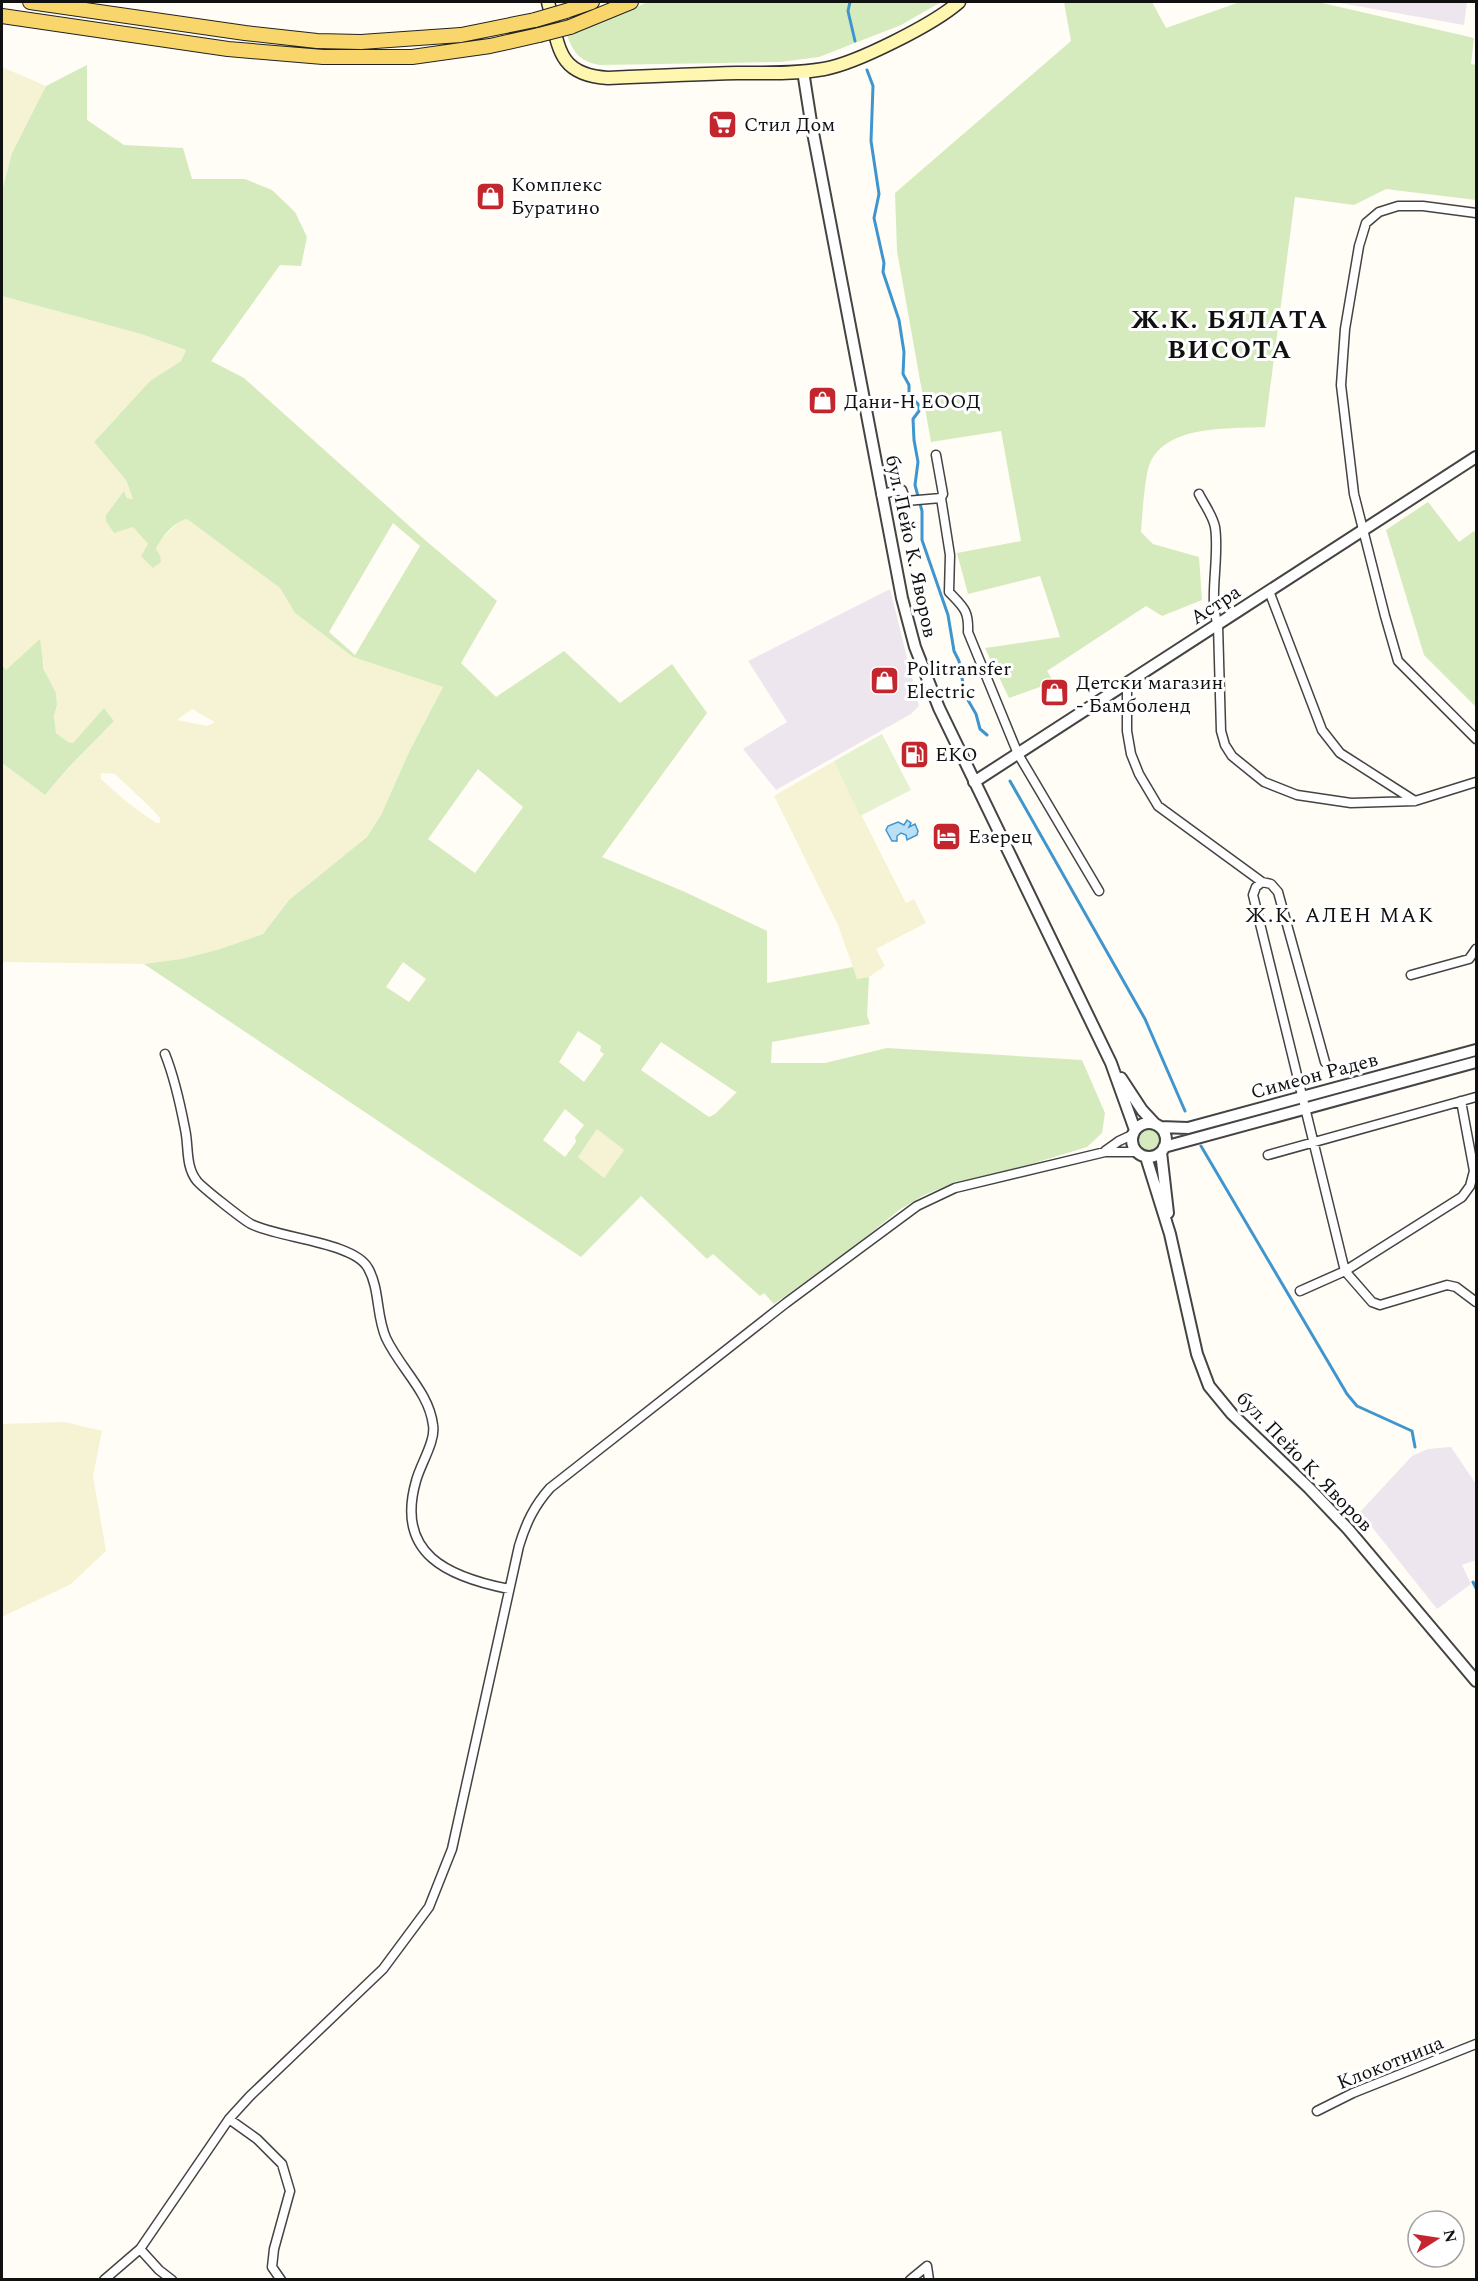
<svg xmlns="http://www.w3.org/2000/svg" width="1478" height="2281" font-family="Spectral,serif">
<rect width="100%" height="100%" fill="#fffdf5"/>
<path fill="#eee6ef" d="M1340 2H1467L1464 25 1340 3Z
M890 589 919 706 911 714 776 790 743 749 787 722 748 661Z
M1451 1447 1476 1484V1560L1462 1565 1471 1584 1437 1609 1360 1512 1412 1456 1428 1449Z"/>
<path fill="#f6f3d4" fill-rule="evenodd" d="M2 67 46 86 12 153 2 191Z
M2 296 141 334 186 350 181 361 150 381 94 442 126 480 133 499 127 498 125 492 121 496 133 527 148 544 160 555 156 549 160 540 181 520 187 519 280 588 295 613 353 657 443 687 409 752 382 813 367 837 289 900 263 934 217 950 181 959 144 964 2 962V763L45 795 68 768 114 721 104 708 73 743 68 742 56 733 54 716 57 705 56 693 46 677 43 659 5 670 2 665ZM192 709 215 722 207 726 177 720ZM101 773 115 774 152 809 160 818V823H156L128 803 101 779Z
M834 761 906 903 914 899 926 923 876 949 885 966 869 977 857 979 838 925 774 796Z
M597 1129 624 1150 604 1178 578 1157Z
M65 1422 102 1431 93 1476 106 1551 71 1584 2 1617V1424Z"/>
<path fill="#d5ebbd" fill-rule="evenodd" d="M648 2H941L901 25 819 57 780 62 600 65C581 62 573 53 567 35Z
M1064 2H1152L1166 28 1240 2H1318L1474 38 1471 64 1476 65V200L1386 189 1354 205 1295 197 1265 427C1230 429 1168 424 1150 463 1145 474 1142 518 1141 532L1153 544 1199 557 1202 600 1162 616 1146 606 1047 671 1054 682 1009 698 985 648 1060 637 1040 576 968 594 957 553 1021 541 1001 431 931 442 897 251 895 193 1071 41Z
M87 65V120L124 145 183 148 192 179H245L272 190 295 212 307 237 301 266 280 265 211 361 244 378 425 540 497 601 461 663 496 697 564 651 620 703 672 664 707 713 602 857 685 892 767 931V983L853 967 857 979 869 977 867 1015 870 1024 772 1042 771 1063H825L887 1048 1082 1060 1105 1113 1102 1133 1087 1147 1031 1164 952 1184 924 1195 899 1210 851 1249 774 1304 764 1293 760 1296 713 1254 707 1259 641 1196 581 1257 144 964 181 959 217 950 263 934 289 900 367 837 382 813 409 752 443 687 353 657 295 613 280 588 187 519C175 521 161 537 156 549L160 555 161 562 153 568 141 556 148 544 133 527 114 533 106 521V515L124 491 127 498 133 499 126 480 94 442 150 381 181 361 186 350 141 334 2 296V191L12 153 46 86ZM393 523 420 546 355 655 329 632ZM478 769 523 807 475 873 428 839ZM403 962 426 979 409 1002 386 987ZM578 1031 601 1046 600 1051 604 1054 584 1082 559 1062ZM661 1042 736 1092H737L715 1114 709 1117 706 1115 641 1070ZM565 1109 584 1125 575 1137 576 1142 565 1157 543 1140ZM597 1129 624 1150 604 1178 578 1157Z
M1428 502 1459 542 1474 531 1476 533V707L1424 655 1386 530Z
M40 639 44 670 56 693 57 705 54 716 56 733 68 742 73 743 104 708 114 721 68 768 45 795 2 763V665L6 670Z
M1136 1140a13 13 0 1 1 26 0a13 13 0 1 1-26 0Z"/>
<path fill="#e6f2cf" d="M882 734 911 790 860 816 834 761Z"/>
<path fill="#b9e0f7" stroke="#3f96cf" stroke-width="1.5" d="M907 820 911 823 909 827 915 824 918 831 917 835 907 840 906 835 901 833 897 836V841H892L886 830 888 826 898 822 904 825Z"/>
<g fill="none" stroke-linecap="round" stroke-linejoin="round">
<path stroke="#3f96cf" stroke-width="3" d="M850 2 848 11 855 41
M867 70 873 86 871 141 879 194 874 218 884 263 883 272 899 320 904 352 903 374 909 385V395L918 404 919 411 913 419 914 440 918 462 915 485 922 511V540L948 615 954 651 959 661 965 695 976 714 980 729 987 735
M1010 781 1145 1019 1185 1111
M1201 1146 1347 1394 1357 1406 1412 1431 1415 1447
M1473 1582 1476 1588"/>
<defs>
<path id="minor" d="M1476 213 1423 206H1398L1379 212 1366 223 1359 246 1345 329 1341 385 1354 494 1385 616 1398 661 1476 739
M936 455 943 494 941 498 950 555 949 592C963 607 969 610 968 632L1018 754 1099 891
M881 494 902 490 906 501 941 498
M1199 494C1204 504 1213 516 1215 527 1220 557 1208 599 1218 625L1221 731 1225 745 1232 756 1264 782 1297 795 1351 803 1415 801 1476 782
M1269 591 1322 730 1340 753 1415 801
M1127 683V731L1131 754 1139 774 1158 806 1262 882
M1411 975 1469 959 1476 949
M165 1054C175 1079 180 1103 185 1129 189 1146 185 1166 197 1181 203 1188 242 1219 251 1224 277 1238 354 1242 368 1268 380 1289 376 1316 386 1338 400 1368 429 1392 433 1425 436 1441 420 1465 416 1481 395 1554 448 1577 509 1589
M1325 1062 1278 892 1271 884 1262 882 1256 887 1253 895 1345 1271 1372 1302 1380 1305 1447 1285 1456 1287 1476 1302
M1105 1151 1119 1141 1132 1135
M1268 1155 1476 1097
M1300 1291 1345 1271 1462 1197 1470 1186 1474 1171 1461 1101
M1317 2111 1353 2093 1476 2044
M229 2119 257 2139 282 2164 290 2191 274 2249 272 2267 281 2280
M140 2249 159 2270 172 2280
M104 2280 140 2249 229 2119 250 2096 383 1969 429 1907 452 1849 519 1546C526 1523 534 1506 550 1488L786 1303 917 1206 955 1188 1105 1152H1136
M910 2280 927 2266 929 2280"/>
<path id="tertiary" d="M803 71 811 122 902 598 915 647 939 708 1111 1063 1135 1130
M974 782 1476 457
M1121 1078 1142 1110 1155 1124
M1132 1140a17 17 0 1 1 34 0a17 17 0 1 1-34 0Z
M1160 1127 1188 1128 1476 1050
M1164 1147 1476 1062
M1161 1152 1168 1213
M1146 1157 1170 1234 1197 1354 1209 1386 1232 1414 1309 1488 1348 1529 1476 1681"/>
<path id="secondary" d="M548 2C559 44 555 75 608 78 651 76 694 74 737 73 765 73 796 74 824 69 857 63 934 24 959 2"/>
<path id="primary" d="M30 2 245 33 317 41 361 42 461 35 535 20
M566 11 592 2
M2 16 228 49 323 57H412L490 46 539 35
M570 27 631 2"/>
</defs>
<use href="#minor" stroke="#444" stroke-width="11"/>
<use href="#tertiary" stroke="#444" stroke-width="14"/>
<use href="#secondary" stroke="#333" stroke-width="15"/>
<use href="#primary" stroke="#222" stroke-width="16"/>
<use href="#minor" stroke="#fff" stroke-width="8"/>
<use href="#tertiary" stroke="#fff" stroke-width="10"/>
<use href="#secondary" stroke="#fff6b0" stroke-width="12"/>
<use href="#primary" stroke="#f9d66b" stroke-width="14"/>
<defs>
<path id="primary-bridge" d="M535 20 566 11
M539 35 570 27"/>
</defs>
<use href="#primary-bridge" stroke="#222" stroke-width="16" stroke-linecap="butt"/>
<use href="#primary-bridge" stroke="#f9d66b" stroke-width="14"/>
</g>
<defs>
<symbol id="supermarket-square" viewBox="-11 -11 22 22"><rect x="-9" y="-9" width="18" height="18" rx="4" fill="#c4262e" stroke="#fff"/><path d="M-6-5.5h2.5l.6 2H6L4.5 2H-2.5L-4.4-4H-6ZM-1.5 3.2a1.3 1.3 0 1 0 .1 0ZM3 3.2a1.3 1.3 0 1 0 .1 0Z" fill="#fff"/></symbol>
<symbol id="shop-square" viewBox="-11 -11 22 22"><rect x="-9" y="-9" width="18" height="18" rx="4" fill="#c4262e" stroke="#fff"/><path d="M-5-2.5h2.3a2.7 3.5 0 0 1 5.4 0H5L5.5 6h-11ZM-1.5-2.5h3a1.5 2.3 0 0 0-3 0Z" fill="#fff"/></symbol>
<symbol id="fuel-square" viewBox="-11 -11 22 22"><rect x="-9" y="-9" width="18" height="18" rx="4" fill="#c4262e" stroke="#fff"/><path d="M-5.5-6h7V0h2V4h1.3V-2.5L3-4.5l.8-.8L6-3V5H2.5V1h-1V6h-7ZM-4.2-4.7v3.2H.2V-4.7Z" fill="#fff"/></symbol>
<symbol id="hotel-square" viewBox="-11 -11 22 22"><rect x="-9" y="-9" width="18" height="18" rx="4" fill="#c4262e" stroke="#fff"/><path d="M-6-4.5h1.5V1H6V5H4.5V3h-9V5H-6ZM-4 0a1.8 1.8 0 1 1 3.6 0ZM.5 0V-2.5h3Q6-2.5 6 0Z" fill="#fff"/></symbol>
</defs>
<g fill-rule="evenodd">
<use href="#supermarket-square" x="706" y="108" width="33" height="33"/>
<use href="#shop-square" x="474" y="180" width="33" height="33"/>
<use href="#shop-square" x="806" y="384" width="33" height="33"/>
<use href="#shop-square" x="868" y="664" width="33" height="33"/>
<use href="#shop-square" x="1038" y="676" width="33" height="33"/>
<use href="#fuel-square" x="898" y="738" width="33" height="33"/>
<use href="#hotel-square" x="930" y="820" width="33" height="33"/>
</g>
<g text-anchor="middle" stroke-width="6" stroke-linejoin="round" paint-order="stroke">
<g font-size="20" fill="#111" stroke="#fff" text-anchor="start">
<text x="744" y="131">Стил Дом</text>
<text x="511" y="191">Комплекс<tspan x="511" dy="23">Буратино</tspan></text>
<text x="844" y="408">Дани-Н ЕООД</text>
<text x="906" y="675">Politransfer<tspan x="906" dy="23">Electric</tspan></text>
<text x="1076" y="689">Детски магазин<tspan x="1076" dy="23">- Бамболенд</tspan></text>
<text x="935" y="761">EKO</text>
<text x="968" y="843">Езерец</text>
</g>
<g font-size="20" fill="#111" stroke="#fff">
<text transform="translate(912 546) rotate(78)" y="7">бул. Пейо К. Яворов</text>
<text transform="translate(1215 604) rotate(-33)" y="7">Астра</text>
<text transform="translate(1314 1075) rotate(-15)" y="7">Симеон Радев</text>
<text transform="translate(1305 1461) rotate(46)" y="7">бул. Пейо К. Яворов</text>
<text transform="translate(1390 2062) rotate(-22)" y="7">Клокотница</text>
</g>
<g font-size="21" letter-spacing="1.5" fill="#111" stroke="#fff">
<text x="1340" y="922">Ж.К. АЛЕН МАК</text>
</g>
<g font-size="26" font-weight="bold" letter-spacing="1.5" fill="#111" stroke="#fff">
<text x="1230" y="328">Ж.К. БЯЛАТА<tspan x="1230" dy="30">ВИСОТА</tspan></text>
</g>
</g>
<rect width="1478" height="2281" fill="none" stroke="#111111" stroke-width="6"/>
<g transform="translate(1436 2239) rotate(78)"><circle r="28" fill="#ffffff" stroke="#a0a0a0" stroke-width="1.5"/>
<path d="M0-4.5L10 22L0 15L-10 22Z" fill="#c4262e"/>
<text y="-9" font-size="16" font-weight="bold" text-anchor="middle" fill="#111111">N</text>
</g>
</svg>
